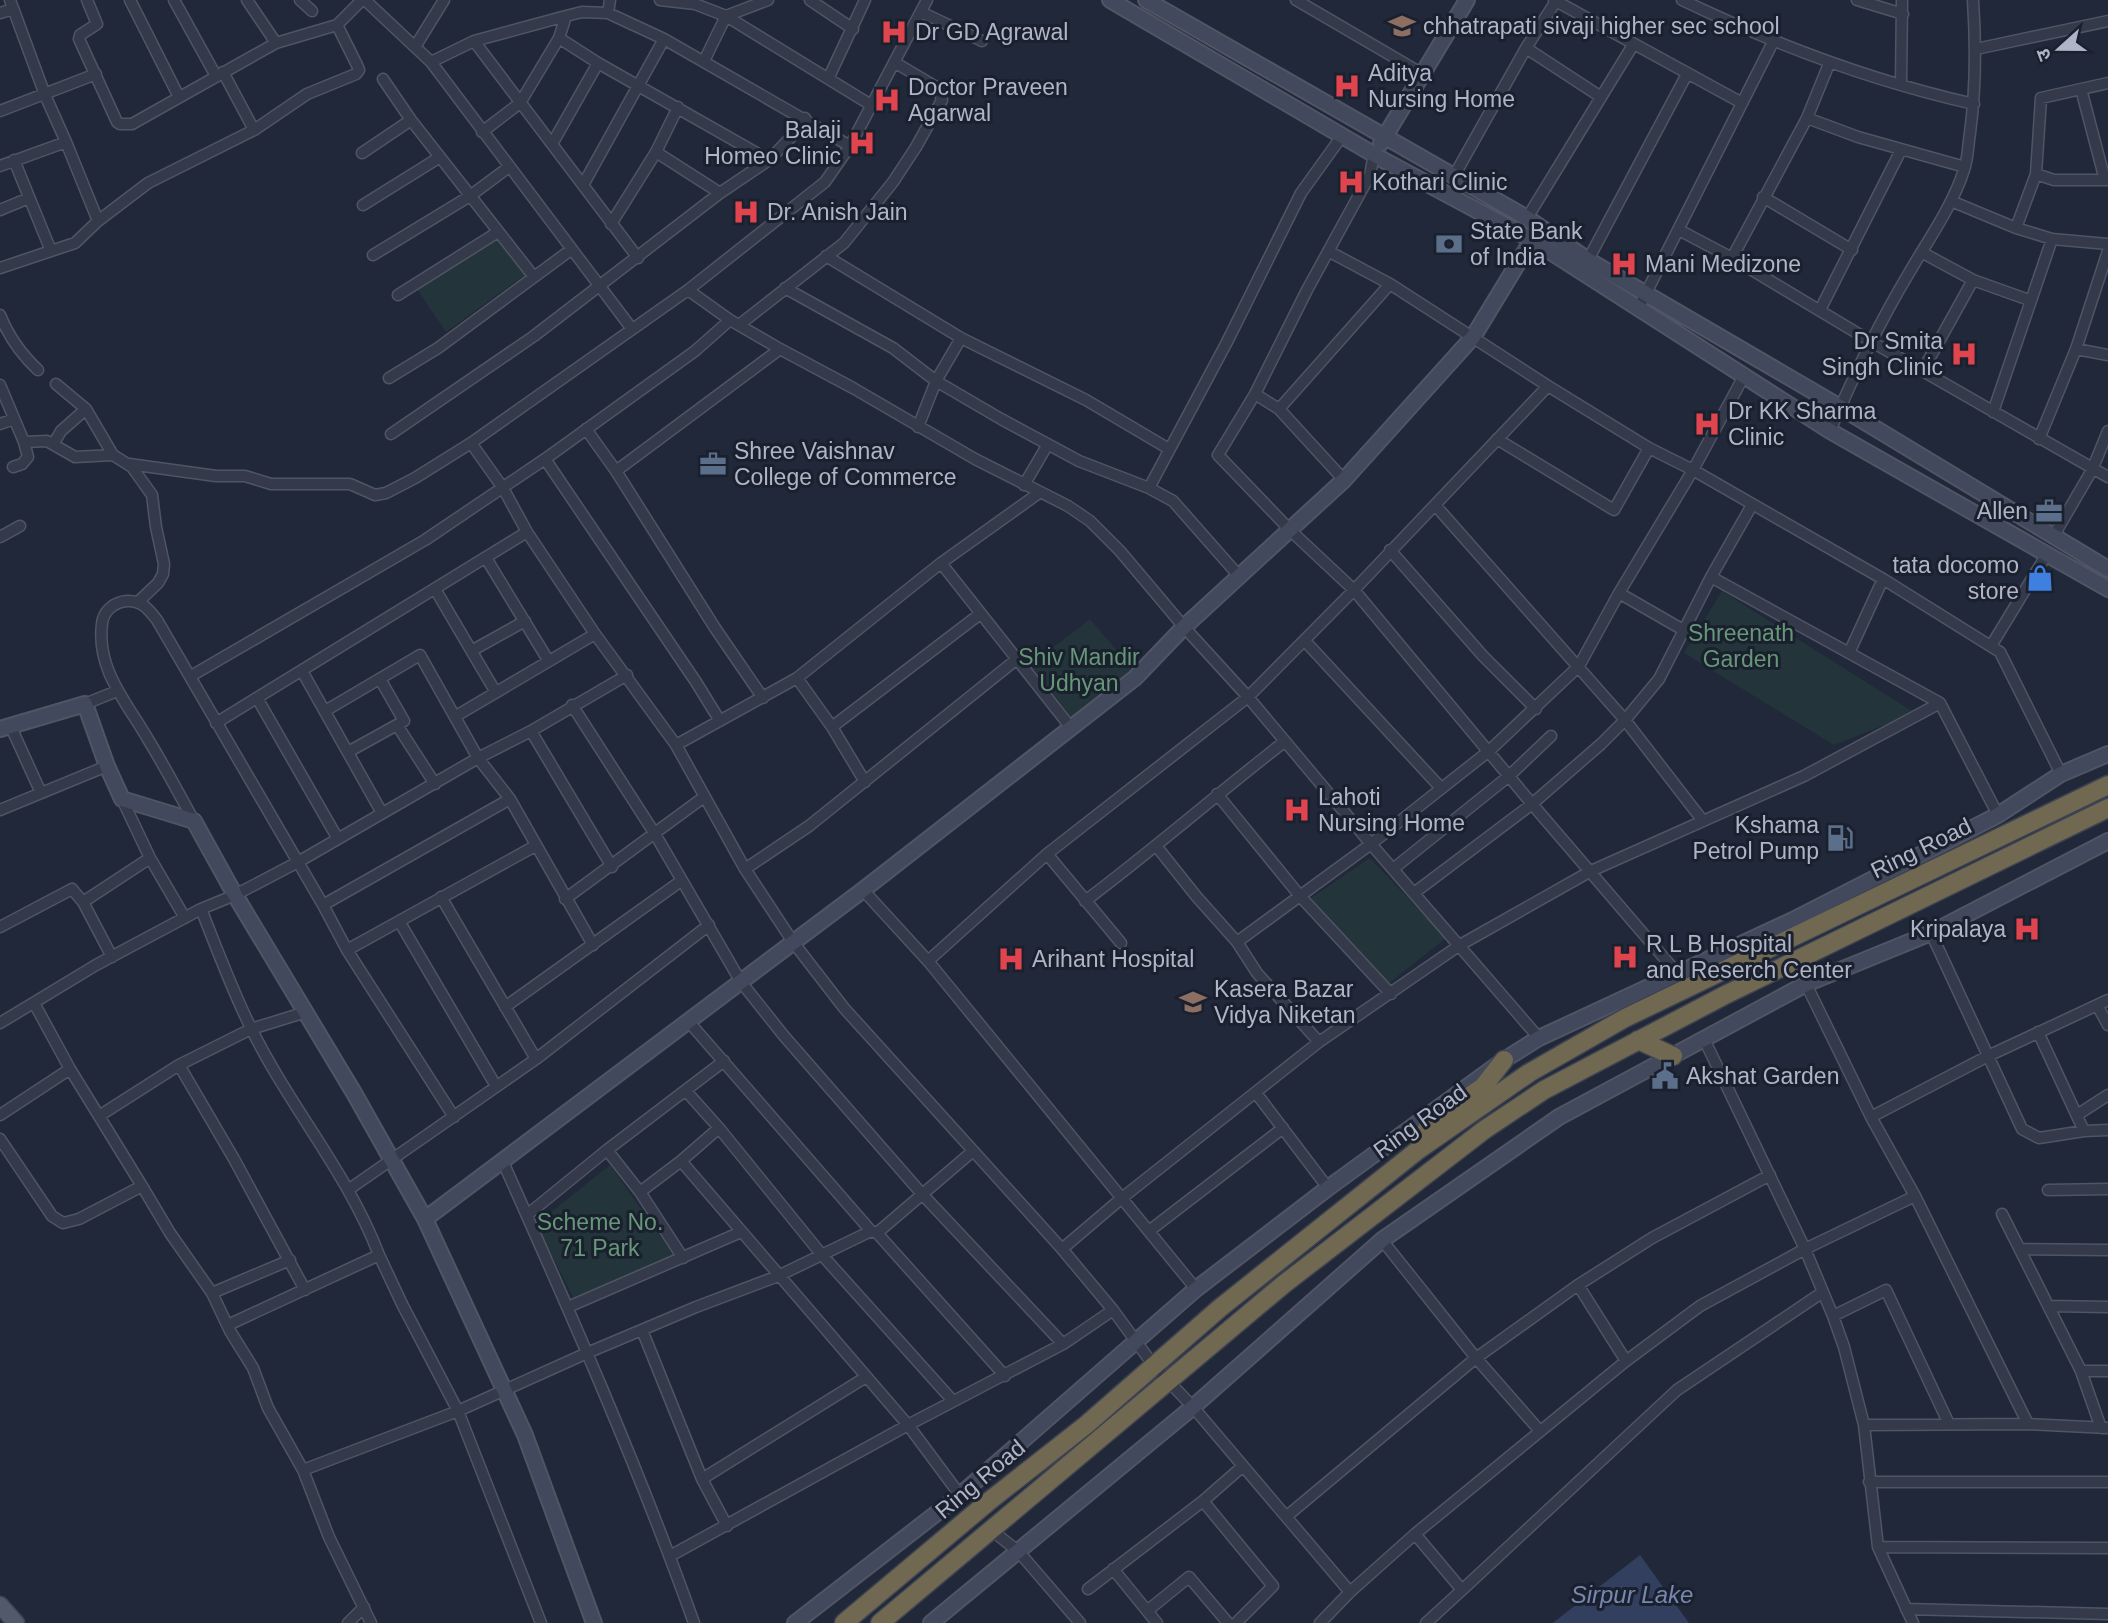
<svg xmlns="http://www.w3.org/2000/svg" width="2108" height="1623" font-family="Arial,'Noto Sans Devanagari',sans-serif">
<rect width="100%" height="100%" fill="#212839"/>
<path fill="#23343a" d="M499 235 526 274 446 332 416 288Z
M1722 591 1915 713 1834 745 1684 653Z
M1090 619 1133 669 1074 720 1030 665Z
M1370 858 1446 938 1388 984 1311 898Z
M610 1165 674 1256 574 1299 536 1224Z"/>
<path fill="#323f5f" d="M1640 1555 1689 1623H1553L1554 1622Z"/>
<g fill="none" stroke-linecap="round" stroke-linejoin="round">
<defs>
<path id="street" d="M87 0 97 24 80 35 79 39 117 122 120 124H132L276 43 337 25 362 0
M130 0 179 97
M174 0 216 76
M247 0 276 43
M300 0 312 11
M365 0 431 62 632 329
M660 0 695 4 726 16 768 0
M810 0 853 29
M1296 0 1421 73
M1554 0 1742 103
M1682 0C1778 46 1871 81 1974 104
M1857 0 1903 14
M921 12 982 41
M0 13 13 9
M608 13 610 0
M559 38 598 63 769 160
M474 41 638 258
M415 47 444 0
M1526 48 1601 97
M1976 49 2108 21
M704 61 726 16 871 105
M431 62 474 41 566 16
M223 72 254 130 307 94 356 74 359 70 357 65 337 25
M829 77 865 0
M383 79 411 120 534 277
M1901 85 1902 0
M2081 89 2105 180
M0 111 96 74
M1807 118 1858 137 1965 167
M482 132 520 103 559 38 566 16 582 12 608 13 664 39 850 146
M66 142 98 221
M552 144 598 63
M656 152 720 193
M362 153 411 120
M1374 154 1370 175 1307 290 1255 394 1218 455 1291 531 1354 590 1532 804 1677 973
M14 160 51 251
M0 166 66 142 45 95 10 0
M2036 174 2054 180H2108
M1454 176 1526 48 1556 1
M583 185 664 39
M1763 197 1852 250
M1951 201 2016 228 2052 239 2108 244
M363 205 440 157
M0 210 29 198
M1527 218 1633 45
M611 224 656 152 678 107
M2016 228 2036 174 2041 98 2108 83
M1679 230 1732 258 1872 342 2108 477
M1330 252 1390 284 1548 386 1649 448 1693 470 1883 579 2000 652 2061 774
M1923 253 1973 280 2029 300
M373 255 470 196 509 167
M826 256 961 338 1086 400 1169 449
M1732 258 1807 118 1829 64
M1588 260 1687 74
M0 268 75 243 98 221 148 183 254 130
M785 288 893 348 936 381 1001 419 1079 461 1149 488 1173 501 1239 576
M688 290 730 320 780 349 853 388 975 459 1068 506 1090 521 1120 551 1184 627 1248 697 1371 844 1539 1038
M398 295 498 232
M1639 307 1774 40
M1820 310 1901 150
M0 315C8 335 22 355 38 370
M739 325 844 243 893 182 916 147 942 100 938 88 894 62
M2076 349 2108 355
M1923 370 1973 280
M389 378 438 348 572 249
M56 384 86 409 113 455
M0 385 24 442 28 457 22 464 13 467
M1255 394 1279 409 1344 480
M1279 409 1390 284
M1993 412 2052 239
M0 424 14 419
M918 427 936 381 961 338
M586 429 616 471 715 628 763 698
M1830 431C1853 377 1879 323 1909 273 1928 240 1952 207 1964 170 1968 159 1968 145 1970 133 1976 88 1976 45 1973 0
M391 434 534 336 720 193 769 160 794 134 805 118
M1497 439 1614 510 1649 448
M2039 439 2076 349 2108 251
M24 442 47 441 75 457 113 455 132 467 152 495 156 527 164 564 163 574 158 583 138 602
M54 443 61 431 86 409
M471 443 503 488 527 532 595 634 676 745 745 869 793 942 844 1008 1062 1249 1113 1310 1154 1366 1193 1407 1350 1592
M545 459 696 682 720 721
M129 464 216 476H245L271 484H350L375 495 386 493 415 478 471 443 688 290 825 182 850 146 927 0
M616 471 780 349
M1024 485 1048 444
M1149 488 1227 342 1301 193 1342 136
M1435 505 1625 720 1703 821
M0 537 20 526
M2053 537 2092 470 2108 431
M1390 550 1483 656 1536 709
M486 558 548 660
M941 563 1072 729
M1711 577 1940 703 1998 815
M435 589 495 691
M1619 593 1685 631
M1305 641 1441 788
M1991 646 2047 554
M473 650 525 621
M1849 653 1883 579
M302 671 382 813
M191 676 425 540 545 459 695 351 730 320
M797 678 832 727 865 782
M257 698 338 839
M85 704 117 691
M572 705 655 834 741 982 784 1036 922 1194 1063 1344
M325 711 420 655 478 758 510 799 593 945
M456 716 595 634
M216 723 527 532
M397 725 435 784
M11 727 41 793
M832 727 980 614
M531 731 612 867
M676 745 797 678 941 563 1039 493
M348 752 404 721 380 679
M1217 794 1300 896 1391 994
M122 799 150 858 185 918
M0 810 107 766
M194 821C179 794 165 767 149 741 128 704 96 670 102 624 103 611 114 602 127 601 142 600 149 610 157 620L323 905 347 950 454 1117
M1157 847 1196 896 1237 942 1257 973 1319 1042
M1047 854 1121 943
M745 869 809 826 1017 659
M1393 869 1509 776 1551 736
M863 890 928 961 1196 1289
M1414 893 1532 804 1601 744 1625 720 1659 679 1711 577 1752 505
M441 897 536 1059
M565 899 704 797
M1085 901C1153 850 1217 794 1284 742
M83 902 150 858
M323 905 510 799
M201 909C217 949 232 990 251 1028 289 1106 348 1173 379 1255
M399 921 496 1086
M0 927 72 889 83 902 112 957
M1931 933 2022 1129 2039 1138 2084 1131 2108 1130
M1237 942 1371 844 1489 751 1579 666 1619 593 1693 470 1745 374
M347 950 535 846
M928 961 1047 854 1248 697 1354 590 1548 386
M1806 984 1871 1117 1915 1196 2028 1424
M34 1003 70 1069 142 1186 170 1233 212 1293 230 1331 253 1368 268 1408 303 1470 329 1537 371 1623
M2097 1005 2108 1025
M505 1007 681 881
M689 1022 871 1231
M0 1023 96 965 201 909 235 895 298 862 478 758 531 731 627 675
M2038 1032 2084 1131
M1704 1039 1805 1249 1833 1316 1844 1347 1864 1425 1878 1547 1913 1623
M179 1065 234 1159 305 1290
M686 1091 719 1128 822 1255 953 1401
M1256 1093 1328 1188
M0 1115 70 1069
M2077 1115 2108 1095
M99 1116 179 1065 251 1029 306 1012
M1871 1117 1988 1056 2108 1000
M0 1139 52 1216 63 1223 79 1219 142 1186
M607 1150 640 1192 683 1258
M681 1161 908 1425 960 1495
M503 1162C571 1314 638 1466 694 1623
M348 1190 536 1059 709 925
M2048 1190 2108 1189
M640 1192 681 1161 719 1128
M2002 1214 2081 1371 2101 1428
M527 1215 607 1150 724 1061
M1149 1231 1283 1128
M877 1233 1005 1376
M1382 1240 1476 1358 1540 1431
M1062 1249 1122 1198 1319 1042 1460 945 1591 871 1804 776 1940 703
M2020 1249 2108 1250
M1578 1285 1626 1361
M212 1293 290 1260
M2048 1306 2108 1307
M568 1307 741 1232
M1833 1316 1886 1290 1949 1424
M228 1325 379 1255 402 1304 458 1411 541 1623
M642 1330 702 1479
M2081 1371H2108
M1864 1425 2028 1424 2108 1428
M303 1470 458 1411 587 1353 696 1307 778 1276 871 1231 877 1233 973 1151
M1869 1482H2108
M1203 1501 1273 1586 1236 1623
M1287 1516 1476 1358 1578 1285 1652 1238 1770 1175
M727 1526 702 1479 866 1377
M990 1529 1019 1552 1080 1623
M1415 1534 1462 1590 1426 1623
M1878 1547 2108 1548
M670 1556 908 1425 1063 1344 1113 1310
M1113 1569 1157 1623
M1088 1589 1203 1501 1243 1466
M1462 1590 1677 1390 1823 1292
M1906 1609 2108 1614
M1147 1611 1189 1577 1228 1623
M348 1623 364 1607
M1320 1623 1350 1592 1415 1534 1626 1361 1700 1306 1805 1249 1915 1196"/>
<path id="secondary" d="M1110 0 1385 161 1532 240 1830 431 2108 589
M1146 0 1527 218 1588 260 1840 407 2108 569
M1381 143 1467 0
M0 729 85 704 107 766 122 799 194 821 235 895 354 1093 425 1219 525 1435 594 1623
M425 1219 863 890 1135 678 1184 627 1344 480 1473 337 1532 240
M795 1623 960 1495 1196 1289 1328 1188 1504 1060 1539 1038 1793 920 1998 815 2061 774 2108 754
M931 1623 1193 1407 1382 1240 1559 1117 1806 984 1931 933 2108 841"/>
<path id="primary" d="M0 1605 16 1623"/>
<path id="highway" d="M1638 1040 1673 1056
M1418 1150 1429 1124 1483 1087 1504 1060
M844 1623 988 1502 1086 1425 1220 1308 1418 1150 1529 1073 1625 1018 2108 785
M880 1623 1284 1284 1484 1130 1544 1090 1725 995 2108 808"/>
</defs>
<use href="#street" stroke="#4f5564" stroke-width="13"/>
<use href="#secondary" stroke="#4f5564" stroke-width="18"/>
<use href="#primary" stroke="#3e4453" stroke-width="19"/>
<use href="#highway" stroke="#3c4251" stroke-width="21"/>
<use href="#street" stroke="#353a4a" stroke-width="10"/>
<use href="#secondary" stroke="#42495d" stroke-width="14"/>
<use href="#primary" stroke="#52596a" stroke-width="16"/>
<use href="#highway" stroke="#706851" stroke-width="18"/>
</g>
<defs>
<symbol id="school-bare" viewBox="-9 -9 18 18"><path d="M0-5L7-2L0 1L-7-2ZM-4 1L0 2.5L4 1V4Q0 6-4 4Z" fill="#8d6e63" stroke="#1a202e" stroke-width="2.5" paint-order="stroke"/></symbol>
<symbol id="hospital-bare" viewBox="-9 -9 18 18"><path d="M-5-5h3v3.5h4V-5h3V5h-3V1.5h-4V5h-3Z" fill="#e0444e" stroke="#1a202e" stroke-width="2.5" paint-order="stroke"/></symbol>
<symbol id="bank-bare" viewBox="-9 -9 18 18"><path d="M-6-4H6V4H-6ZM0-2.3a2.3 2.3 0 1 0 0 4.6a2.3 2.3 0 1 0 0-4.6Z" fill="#5c6f8a" stroke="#1a202e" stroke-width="2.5" paint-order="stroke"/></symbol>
<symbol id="office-bare" viewBox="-9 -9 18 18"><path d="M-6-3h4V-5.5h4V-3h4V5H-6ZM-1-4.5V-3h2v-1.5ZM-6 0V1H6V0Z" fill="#5c6f8a" stroke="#1a202e" stroke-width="2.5" paint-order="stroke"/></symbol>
<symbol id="shop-bare" viewBox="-9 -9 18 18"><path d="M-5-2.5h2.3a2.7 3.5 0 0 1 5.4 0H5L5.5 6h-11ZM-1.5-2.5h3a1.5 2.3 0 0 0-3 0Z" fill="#3f7fe0" stroke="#1a202e" stroke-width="2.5" paint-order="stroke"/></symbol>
<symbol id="fuel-bare" viewBox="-9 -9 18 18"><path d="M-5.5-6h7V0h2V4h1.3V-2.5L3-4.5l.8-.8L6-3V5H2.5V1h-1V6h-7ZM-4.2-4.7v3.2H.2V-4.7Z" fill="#5c6f8a" stroke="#1a202e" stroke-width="2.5" paint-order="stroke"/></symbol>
<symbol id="civic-bare" viewBox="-9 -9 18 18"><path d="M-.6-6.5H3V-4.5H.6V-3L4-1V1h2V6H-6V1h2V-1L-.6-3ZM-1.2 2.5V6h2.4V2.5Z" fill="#5c6f8a" stroke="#1a202e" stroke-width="2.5" paint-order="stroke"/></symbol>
</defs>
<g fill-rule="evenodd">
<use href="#school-bare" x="1383" y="7" width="38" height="38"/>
<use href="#hospital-bare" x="875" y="13" width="38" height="38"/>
<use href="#hospital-bare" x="1328" y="67" width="38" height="38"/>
<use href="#hospital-bare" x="868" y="81" width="38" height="38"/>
<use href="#hospital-bare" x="843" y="124" width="38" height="38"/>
<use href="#hospital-bare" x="1332" y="163" width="38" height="38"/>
<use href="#hospital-bare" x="727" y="193" width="38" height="38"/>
<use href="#bank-bare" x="1430" y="225" width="38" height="38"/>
<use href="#hospital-bare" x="1605" y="245" width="38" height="38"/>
<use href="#hospital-bare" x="1945" y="335" width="38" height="38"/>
<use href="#hospital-bare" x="1688" y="405" width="38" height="38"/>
<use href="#office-bare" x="694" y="445" width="38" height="38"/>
<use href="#office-bare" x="2030" y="492" width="38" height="38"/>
<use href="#shop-bare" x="2021" y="559" width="38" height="38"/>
<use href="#hospital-bare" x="1278" y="791" width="38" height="38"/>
<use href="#fuel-bare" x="1821" y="819" width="38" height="38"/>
<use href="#hospital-bare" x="2008" y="910" width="38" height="38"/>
<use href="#hospital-bare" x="1606" y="938" width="38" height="38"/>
<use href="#hospital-bare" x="992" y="940" width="38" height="38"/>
<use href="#school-bare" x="1174" y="983" width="38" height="38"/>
<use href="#civic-bare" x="1646" y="1057" width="38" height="38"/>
</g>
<g text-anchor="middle" stroke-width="6" stroke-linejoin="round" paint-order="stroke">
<g font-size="23" fill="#afb5c6" stroke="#1a202e" text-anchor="start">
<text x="1423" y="34">chhatrapati sivaji higher sec school</text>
<text x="915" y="40">Dr GD Agrawal</text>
<text x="1368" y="81">Aditya<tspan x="1368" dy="26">Nursing Home</tspan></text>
<text x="908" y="95">Doctor Praveen<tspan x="908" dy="26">Agarwal</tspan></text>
<text x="841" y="138" text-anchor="end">Balaji<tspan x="841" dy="26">Homeo Clinic</tspan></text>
<text x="1372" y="190">Kothari Clinic</text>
<text x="767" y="220">Dr. Anish Jain</text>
<text x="1470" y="239">State Bank<tspan x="1470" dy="26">of India</tspan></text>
<text x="1645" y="272">Mani Medizone</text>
<text x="1943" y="349" text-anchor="end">Dr Smita<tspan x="1943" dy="26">Singh Clinic</tspan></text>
<text x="1728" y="419">Dr KK Sharma<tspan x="1728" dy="26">Clinic</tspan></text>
<text x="734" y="459">Shree Vaishnav<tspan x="734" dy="26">College of Commerce</tspan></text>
<text x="2028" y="519" text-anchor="end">Allen</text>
<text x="2019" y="573" text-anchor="end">tata docomo<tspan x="2019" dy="26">store</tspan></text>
<text x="1318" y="805">Lahoti<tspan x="1318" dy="26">Nursing Home</tspan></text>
<text x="1819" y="833" text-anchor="end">Kshama<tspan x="1819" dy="26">Petrol Pump</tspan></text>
<text x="2006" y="937" text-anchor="end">Kripalaya</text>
<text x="1646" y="952">R L B Hospital<tspan x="1646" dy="26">and Reserch Center</tspan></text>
<text x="1032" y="967">Arihant Hospital</text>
<text x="1214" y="997">Kasera Bazar<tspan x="1214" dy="26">Vidya Niketan</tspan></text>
<text x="1686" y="1084">Akshat Garden</text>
</g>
<g font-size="23" fill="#669778" stroke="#1a202e">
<text x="1741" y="641">Shreenath<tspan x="1741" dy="26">Garden</tspan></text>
<text x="1079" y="665">Shiv Mandir<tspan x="1079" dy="26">Udhyan</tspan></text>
<text x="600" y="1230">Scheme No.<tspan x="600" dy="26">71 Park</tspan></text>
</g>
<g font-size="23" fill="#afb5c6" stroke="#1a202e">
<text transform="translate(1921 848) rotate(-26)" y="8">Ring Road</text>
<text transform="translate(1420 1121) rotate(-36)" y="8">Ring Road</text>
<text transform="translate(980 1479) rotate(-40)" y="8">Ring Road</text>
</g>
<g font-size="24" font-style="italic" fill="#7787af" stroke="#1a202e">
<text x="1632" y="1603">Sirpur Lake</text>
</g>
</g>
<g transform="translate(2059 49) rotate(249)" stroke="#1a202e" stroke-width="5" paint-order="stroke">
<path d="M0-5L12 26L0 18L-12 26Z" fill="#afb5c6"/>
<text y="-10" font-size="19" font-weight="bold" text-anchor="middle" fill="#afb5c6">उ</text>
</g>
</svg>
